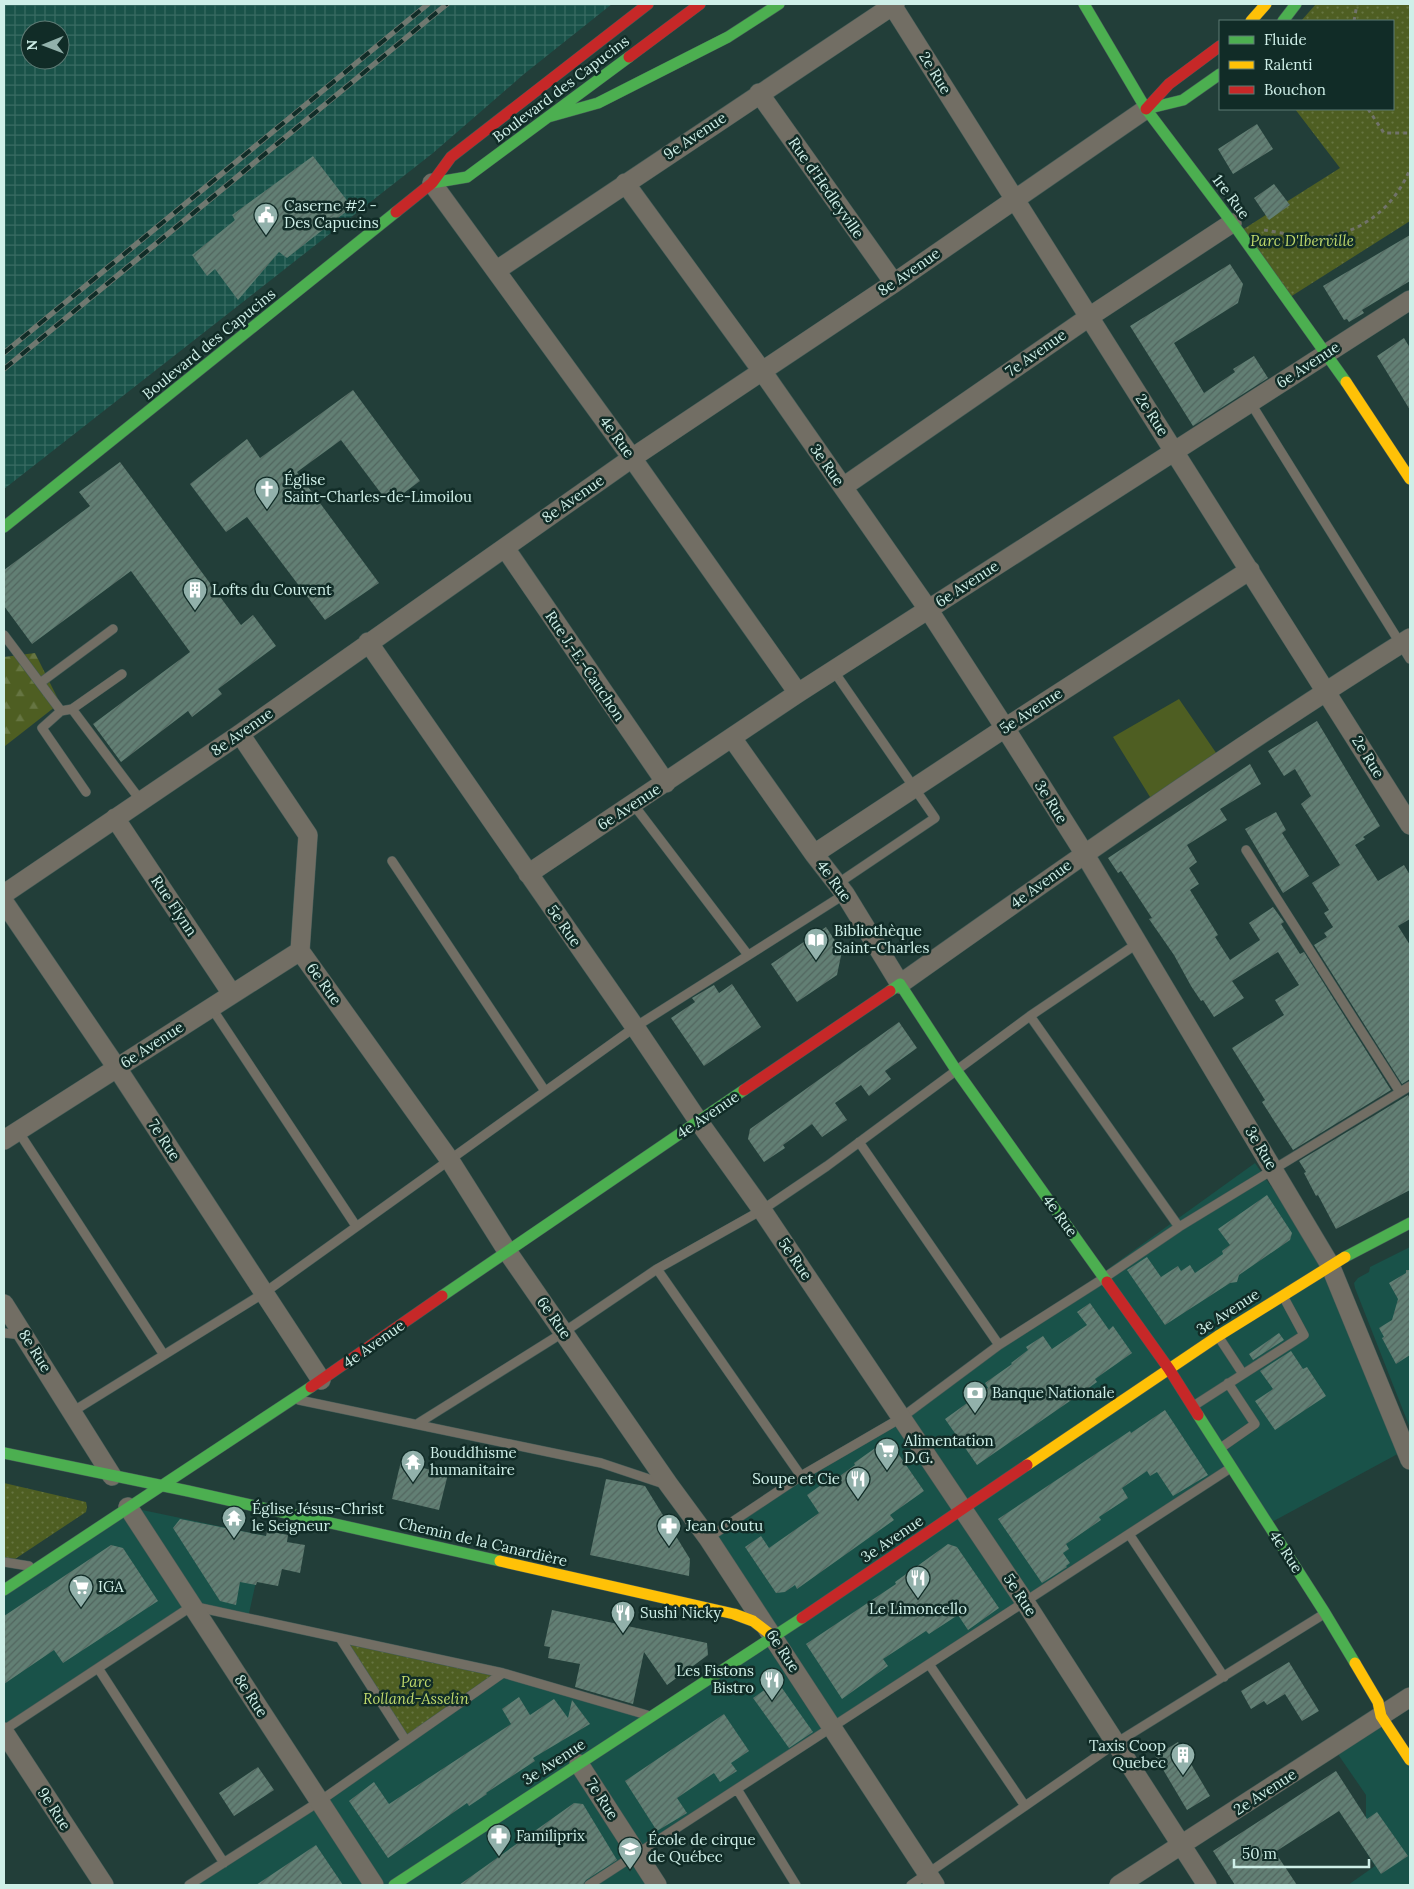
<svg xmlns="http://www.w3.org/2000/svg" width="1414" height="1889" font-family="Lora,serif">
<defs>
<pattern id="industrial-grid" width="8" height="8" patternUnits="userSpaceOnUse" patternTransform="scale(1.25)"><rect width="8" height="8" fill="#195249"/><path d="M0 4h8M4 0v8" fill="none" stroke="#396b63"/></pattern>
<pattern id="forest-firs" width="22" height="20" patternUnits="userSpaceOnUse" patternTransform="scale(1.25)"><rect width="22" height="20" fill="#4e5e22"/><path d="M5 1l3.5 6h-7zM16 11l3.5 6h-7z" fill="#667542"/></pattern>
<pattern id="park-dots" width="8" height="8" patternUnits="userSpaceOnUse" patternTransform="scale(1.25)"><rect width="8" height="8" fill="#4e5e22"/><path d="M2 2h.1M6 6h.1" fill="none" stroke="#667542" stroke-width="1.8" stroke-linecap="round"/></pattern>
<pattern id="building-hatch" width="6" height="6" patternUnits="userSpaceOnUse" patternTransform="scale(1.25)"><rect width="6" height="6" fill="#627f74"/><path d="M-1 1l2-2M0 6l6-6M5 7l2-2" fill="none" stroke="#52665f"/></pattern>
</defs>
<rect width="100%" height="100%" fill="#223e39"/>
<path fill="#195249" d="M1255 1163 1326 1266 1405 1450 1268 1524 1232 1467 637 1854 657 1885H189L503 1673 652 1716 773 1637 711 1539 801 1476 901 1418Z
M1410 1247V1428L1355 1288 1354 1283 1358 1278 1369 1272 1370 1267Z
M128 1507 266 1536 248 1618 192 1606 4 1730V1590Z
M1381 1716 1410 1758V1885H1348L1375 1866 1352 1829 1366 1819V1795L1333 1747Z"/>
<path fill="url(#industrial-grid)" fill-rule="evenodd" d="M4 4H612L524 74 433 153 4 489ZM30 30H60V60H30Z"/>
<path fill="#4e5e22" d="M1179 699 1221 760 1155 805 1113 737Z"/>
<path fill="url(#forest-firs)" d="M35 653 60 703 5 746 4 657Z"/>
<path fill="url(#park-dots)" d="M1316 4H1410V221L1287 299 1239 232 1340 168 1295 109H1393V21H1301Z
M4 1483 86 1502 87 1507 86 1512 12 1561 4 1559Z
M340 1638 503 1673 406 1741Z"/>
<path fill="url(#building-hatch)" d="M1257 124 1273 149 1233 174 1218 149Z
M313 156 352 207 287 258 279 252 238 300 215 269 207 276 192 255 235 220 232 215Z
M1274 184 1290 205 1269 220 1254 198Z
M1410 235V281L1362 310 1364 313 1349 322 1347 319 1344 320 1323 286Z
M1230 264 1243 284 1238 303 1174 343 1204 393 1235 372 1233 369 1254 356 1268 378 1193 426 1130 326Z
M1404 338 1410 348V410L1377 356Z
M353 390 420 481 389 504 341 440 297 472 379 583 325 620 247 517 226 532 190 484 247 439 260 458Z
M120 462 241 625 253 615 276 646 218 689 222 694 192 717 188 711 121 762 93 724 190 652 131 571 32 644 4 606V570L90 506 79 492Z
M1317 721 1380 826 1363 837 1365 839 1355 845 1378 881 1404 865 1410 875V919L1398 926 1410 945V1079L1402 1084 1314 945 1327 937 1324 933 1333 927 1324 913 1329 910 1312 883 1340 865 1301 804 1311 796 1295 769 1284 776 1268 751Z
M1250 764 1261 784 1220 809 1227 820 1187 845 1197 862 1189 868 1199 884 1190 890 1218 935 1215 937 1230 960 1260 940 1249 923 1273 907 1284 922 1281 924 1300 954 1304 952 1391 1090 1293 1150 1262 1102 1265 1100 1232 1048 1284 1015 1275 1000 1299 985 1278 952 1232 981 1244 998 1214 1017 1203 1000 1201 1001 1191 986 1174 955 1149 919 1152 918 1121 871 1118 873 1108 858Z
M1276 812 1286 830 1282 833 1309 876 1283 893 1245 829Z
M826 927 842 951 837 975 797 1002 771 964Z
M732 984 761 1027 704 1066 671 1018 695 1002 692 998 714 985 719 993Z
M899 1022 917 1048 885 1071 891 1079 869 1096 861 1085 835 1103 847 1120 822 1137 812 1124 783 1145 785 1148 764 1162 748 1139 750 1129Z
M1408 1095 1410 1098V1190L1336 1229 1318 1195 1316 1196 1304 1173 1306 1172 1299 1161Z
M1267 1195 1292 1233 1290 1240 1239 1275 1237 1282 1230 1283 1165 1325 1127 1270 1147 1257 1161 1277 1178 1266 1181 1271 1190 1265 1195 1273 1223 1254 1222 1251 1230 1245 1218 1229Z
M1406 1270H1410V1355L1396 1364 1382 1338 1384 1337 1379 1328 1392 1320 1398 1299 1389 1283 1406 1273Z
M1090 1303 1109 1330 1113 1326 1132 1353 1095 1379 1097 1382 1083 1392 977 1465 945 1419 988 1388 985 1383 1012 1364 1011 1363 1028 1350 1026 1347 1043 1336 1052 1349 1087 1325 1077 1312Z
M1279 1333 1284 1340 1253 1360 1249 1354Z
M1291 1351 1303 1369 1307 1367 1326 1396 1275 1430 1255 1401 1273 1389 1260 1371Z
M1165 1410 1208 1475 1173 1496 1157 1472 1150 1476 1147 1471 1122 1488 1128 1498 1099 1517 1101 1520 1066 1544 1069 1549 1063 1553 1070 1563 1066 1566 1067 1567 1042 1583 998 1519 1130 1431 1131 1433Z
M888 1439 924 1491 890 1515 894 1520 797 1589 795 1585 785 1592 776 1593 745 1547 761 1536 769 1548 819 1513 807 1495 824 1483 826 1486 855 1465 854 1463Z
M402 1457 420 1461 419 1467 448 1474 439 1510 392 1499Z
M606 1479 645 1486 690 1559 689 1576 590 1555Z
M180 1519 266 1536 267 1531 288 1535 287 1542 305 1545 300 1573 282 1569 278 1586 257 1582 256 1585 240 1582 236 1605 220 1601 173 1528Z
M948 1544 957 1547 999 1608 968 1630 958 1615 929 1634 926 1631 883 1659 888 1666 842 1699 806 1644 896 1584 895 1582Z
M111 1545 123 1548 158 1601 63 1663 54 1650 4 1684V1616Z
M552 1610 707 1643 708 1655 667 1685 644 1652 633 1704 575 1687 580 1664 548 1658 550 1647 544 1646Z
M1289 1662 1319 1711 1302 1721 1285 1694 1267 1705 1264 1701 1251 1709 1241 1691Z
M777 1681 813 1732 789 1748 753 1698Z
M519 1697 530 1715 554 1699 568 1718 572 1700 590 1724 533 1758 535 1761 486 1793 487 1794 469 1806 467 1803 388 1858 349 1801 374 1782 389 1804 511 1724 502 1709Z
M724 1714 749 1751 731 1763 737 1771 720 1782 714 1773 677 1798 687 1813 657 1831 625 1781Z
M1178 1742 1210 1796 1187 1810 1155 1756Z
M258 1767 274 1790 234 1816 219 1793Z
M1336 1771 1367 1819 1377 1812 1408 1856 1381 1874 1339 1811 1275 1852 1297 1885H1235L1213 1851Z
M574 1803 583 1804 617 1860 586 1880 583 1885H459Z
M316 1845 343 1885H256Z"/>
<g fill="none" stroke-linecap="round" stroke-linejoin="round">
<defs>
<path id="lane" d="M1250 402 1410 659
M4 635 61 711 72 709 141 801
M833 670 935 818 837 884
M40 683 113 629
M72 709 122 674
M61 711 42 728 86 792
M633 804 748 955
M1246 850 1400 1092
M392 861 545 1091
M211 1007 356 1226
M1030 1016 1179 1227
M18 1131 164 1355
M859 1142 999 1345
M657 1269 801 1476
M4 1333 23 1335
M1220 1339 1243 1374
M299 1400 601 1463 664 1484
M1195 1405 1304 1335 1283 1296
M72 1412 264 1293 635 1027 845 894
M417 1424 564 1332 657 1269 762 1210 827 1166 1030 1016 1138 943
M1222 1447 1255 1424 1228 1383
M1129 1534 1224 1677
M708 1538 801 1476 901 1418 999 1345 1104 1278 1179 1227 1410 1086
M4 1562 29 1566
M340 1638 406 1741
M929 1664 1025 1806
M98 1668 224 1863
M4 1730 192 1606 503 1673 647 1715
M737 1789 796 1885
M189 1885 320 1801 503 1673
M589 1885 1229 1469
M911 1885 1116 1743 1324 1614"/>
<path id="street" d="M892 5 1410 825
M759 93 894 283
M432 183 632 458 798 693
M625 183 762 371 928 609 1005 728 1084 853 1330 1265 1410 1460
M497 270 895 4
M843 487 1089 317 1232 223
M505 548 666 783
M368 642 635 1027 699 1122 762 1210 1025 1602 1207 1885
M240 734 308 835 300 951 449 1159 507 1251 669 1485 708 1538 935 1885
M732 738 814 854 845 894 900 984C1068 865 1236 747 1410 638
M115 818 232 994
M814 854 1005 728 1250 570
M528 874 798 693 1410 300
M4 894 240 734 632 458 894 283 1146 109
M4 902 117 1068 321 1380
M4 1140 300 951
M4 1304 112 1476
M128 1507 374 1885
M4 1732 104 1885
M579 1764 657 1885
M1119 1885 1410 1697"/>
<path id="fast" d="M1084 4 1146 109 1239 232 1346 382
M1283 21 1296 4
M1146 109 1183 100 1220 74
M548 117 598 103 728 37 779 4
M432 183 467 177 629 57
M4 527 396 212
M890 991 900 984 956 1070 1107 1282
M1345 1257 1410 1223
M442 1296 744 1090
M1198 1415 1325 1613 1355 1663
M4 1453 188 1491 500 1561
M4 1590 311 1387
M394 1885 802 1618"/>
<path id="slow" d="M1251 21 1266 4
M1346 382 1410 479
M1027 1465 1218 1336 1345 1257
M500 1561 734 1614 753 1621 774 1637
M1355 1663 1378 1702 1381 1716 1410 1760"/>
<path id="jam" d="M629 57 700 4
M1146 109 1169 84 1220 46
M396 212 432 183 451 157 648 4
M744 1090 890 991
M1107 1282 1169 1369 1198 1415
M311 1387 442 1296
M802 1618 1027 1465"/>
</defs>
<use href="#lane" stroke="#445b57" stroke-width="10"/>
<use href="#street" stroke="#445b57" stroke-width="20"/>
<use href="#fast" stroke="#445b57" stroke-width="12"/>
<use href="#slow" stroke="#445b57" stroke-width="12"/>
<use href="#jam" stroke="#445b57" stroke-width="12"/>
<path stroke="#707269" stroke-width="3" stroke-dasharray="4 4" stroke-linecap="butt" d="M1354 21 1357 4
M1368 109 1384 133H1410
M1264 230C1277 232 1291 235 1305 237 1353 241 1393 211 1410 169"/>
<use href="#lane" stroke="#726e64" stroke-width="9"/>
<use href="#street" stroke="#726e64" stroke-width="19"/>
<use href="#fast" stroke="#4caf50" stroke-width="11"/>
<use href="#slow" stroke="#ffc107" stroke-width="11"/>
<use href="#jam" stroke="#c62828" stroke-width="11"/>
<defs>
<path id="rail" d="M4 353 428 4
M4 369 447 4"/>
</defs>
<use href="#rail" stroke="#707870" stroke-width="5.5"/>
<use href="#rail" stroke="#112c27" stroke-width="4" stroke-dasharray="11" stroke-linecap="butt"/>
</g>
<defs>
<symbol id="civic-pin" viewBox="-11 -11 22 30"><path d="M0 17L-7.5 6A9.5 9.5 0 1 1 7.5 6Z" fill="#92b1ab" stroke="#112c27"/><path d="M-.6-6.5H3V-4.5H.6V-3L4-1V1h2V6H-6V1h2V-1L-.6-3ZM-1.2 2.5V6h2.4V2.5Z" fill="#fff"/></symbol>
<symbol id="church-pin" viewBox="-11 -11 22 30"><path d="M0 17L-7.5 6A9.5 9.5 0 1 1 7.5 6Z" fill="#92b1ab" stroke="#112c27"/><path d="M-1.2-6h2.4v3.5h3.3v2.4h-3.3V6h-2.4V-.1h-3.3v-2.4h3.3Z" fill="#fff"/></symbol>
<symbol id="building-pin" viewBox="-11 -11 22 30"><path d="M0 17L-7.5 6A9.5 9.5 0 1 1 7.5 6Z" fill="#92b1ab" stroke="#112c27"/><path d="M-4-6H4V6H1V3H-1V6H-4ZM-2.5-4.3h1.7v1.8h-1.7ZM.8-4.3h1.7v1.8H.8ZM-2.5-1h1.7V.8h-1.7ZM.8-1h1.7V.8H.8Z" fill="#fff"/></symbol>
<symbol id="library-pin" viewBox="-11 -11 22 30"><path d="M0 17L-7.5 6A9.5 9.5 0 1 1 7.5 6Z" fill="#92b1ab" stroke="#112c27"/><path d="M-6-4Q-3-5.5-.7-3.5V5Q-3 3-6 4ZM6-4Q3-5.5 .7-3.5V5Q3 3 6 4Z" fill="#fff"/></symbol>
<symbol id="bank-pin" viewBox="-11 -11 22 30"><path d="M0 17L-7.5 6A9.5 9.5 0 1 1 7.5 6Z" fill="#92b1ab" stroke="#112c27"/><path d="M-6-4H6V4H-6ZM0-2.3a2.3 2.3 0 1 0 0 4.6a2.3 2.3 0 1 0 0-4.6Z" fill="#fff"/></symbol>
<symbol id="supermarket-pin" viewBox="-11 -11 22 30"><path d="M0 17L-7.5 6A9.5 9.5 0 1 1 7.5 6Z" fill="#92b1ab" stroke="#112c27"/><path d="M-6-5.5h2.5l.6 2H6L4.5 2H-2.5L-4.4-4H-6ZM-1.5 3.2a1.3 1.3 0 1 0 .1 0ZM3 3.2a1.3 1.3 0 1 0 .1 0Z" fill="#fff"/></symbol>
<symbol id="temple-pin" viewBox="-11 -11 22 30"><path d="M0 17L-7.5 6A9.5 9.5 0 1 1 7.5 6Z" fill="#92b1ab" stroke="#112c27"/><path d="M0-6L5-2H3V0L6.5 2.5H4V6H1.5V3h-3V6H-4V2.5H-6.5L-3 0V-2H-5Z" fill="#fff"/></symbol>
<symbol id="restaurant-pin" viewBox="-11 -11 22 30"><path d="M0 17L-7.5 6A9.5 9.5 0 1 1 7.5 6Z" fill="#92b1ab" stroke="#112c27"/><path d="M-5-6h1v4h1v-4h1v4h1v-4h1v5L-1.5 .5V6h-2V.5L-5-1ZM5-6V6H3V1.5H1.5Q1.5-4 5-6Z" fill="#fff"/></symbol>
<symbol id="pharmacy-pin" viewBox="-11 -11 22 30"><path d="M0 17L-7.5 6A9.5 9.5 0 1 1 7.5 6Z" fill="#92b1ab" stroke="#112c27"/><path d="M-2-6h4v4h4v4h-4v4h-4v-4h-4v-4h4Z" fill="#fff"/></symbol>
<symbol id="university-pin" viewBox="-11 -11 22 30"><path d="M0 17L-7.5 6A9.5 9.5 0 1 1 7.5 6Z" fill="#92b1ab" stroke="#112c27"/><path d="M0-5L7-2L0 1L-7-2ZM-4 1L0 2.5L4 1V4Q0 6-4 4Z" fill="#fff"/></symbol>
</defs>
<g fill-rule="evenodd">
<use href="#civic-pin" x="252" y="201" width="28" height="38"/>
<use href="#church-pin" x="253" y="475" width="28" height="38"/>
<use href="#building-pin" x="181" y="576" width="28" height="38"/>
<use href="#library-pin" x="802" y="926" width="28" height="38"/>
<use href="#bank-pin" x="961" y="1379" width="28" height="38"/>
<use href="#supermarket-pin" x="873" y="1436" width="28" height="38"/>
<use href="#temple-pin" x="399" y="1448" width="28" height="38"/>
<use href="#restaurant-pin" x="844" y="1465" width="28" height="38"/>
<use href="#temple-pin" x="220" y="1504" width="28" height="38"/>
<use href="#pharmacy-pin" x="655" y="1512" width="28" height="38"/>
<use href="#restaurant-pin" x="904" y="1564" width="28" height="38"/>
<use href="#supermarket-pin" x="67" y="1573" width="28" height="38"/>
<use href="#restaurant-pin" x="609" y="1599" width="28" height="38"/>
<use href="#restaurant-pin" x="758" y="1666" width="28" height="38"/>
<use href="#building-pin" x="1169" y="1741" width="28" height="38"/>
<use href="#pharmacy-pin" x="485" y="1822" width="28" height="38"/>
<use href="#university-pin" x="616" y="1835" width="28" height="38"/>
</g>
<g text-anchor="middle" stroke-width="5" stroke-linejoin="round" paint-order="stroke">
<g font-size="15" fill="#cfefe8" stroke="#112c27">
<text transform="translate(935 73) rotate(58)" y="5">2e Rue</text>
<text transform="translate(561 89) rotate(-37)" y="5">Boulevard des Capucins</text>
<text transform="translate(695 136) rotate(-34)" y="5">9e Avenue</text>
<text transform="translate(826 188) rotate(55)" y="5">Rue d'Hedleyville</text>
<text transform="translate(1231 197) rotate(53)" y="5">1re Rue</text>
<text transform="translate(909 272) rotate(-35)" y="5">8e Avenue</text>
<text transform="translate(209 344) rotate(-39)" y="5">Boulevard des Capucins</text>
<text transform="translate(1036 353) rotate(-35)" y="5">7e Avenue</text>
<text transform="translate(1308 365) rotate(-33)" y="5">6e Avenue</text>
<text transform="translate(1152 415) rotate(57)" y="5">2e Rue</text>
<text transform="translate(617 437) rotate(54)" y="5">4e Rue</text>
<text transform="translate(827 465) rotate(55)" y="5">3e Rue</text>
<text transform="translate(573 499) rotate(-35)" y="5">8e Avenue</text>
<text transform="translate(967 584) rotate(-33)" y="5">6e Avenue</text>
<text transform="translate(585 666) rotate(56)" y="5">Rue J.-E.-Cauchon</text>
<text transform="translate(1031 711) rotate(-33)" y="5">5e Avenue</text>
<text transform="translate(242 732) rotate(-35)" y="5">8e Avenue</text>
<text transform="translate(1368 757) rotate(58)" y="5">2e Rue</text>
<text transform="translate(1051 802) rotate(58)" y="5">3e Rue</text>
<text transform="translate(629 807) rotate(-33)" y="5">6e Avenue</text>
<text transform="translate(834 881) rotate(54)" y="5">4e Rue</text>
<text transform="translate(1041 884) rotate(-36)" y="5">4e Avenue</text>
<text transform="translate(174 906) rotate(56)" y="5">Rue Flynn</text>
<text transform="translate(564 926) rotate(55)" y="5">5e Rue</text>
<text transform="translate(324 984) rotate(54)" y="5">6e Rue</text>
<text transform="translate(152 1045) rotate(-33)" y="5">6e Avenue</text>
<text transform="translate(708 1115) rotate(-34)" y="5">4e Avenue</text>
<text transform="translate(164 1140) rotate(57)" y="5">7e Rue</text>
<text transform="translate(1261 1148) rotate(59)" y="5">3e Rue</text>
<text transform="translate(1060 1216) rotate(54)" y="5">4e Rue</text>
<text transform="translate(795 1259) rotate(56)" y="5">5e Rue</text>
<text transform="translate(1228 1312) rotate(-33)" y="5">3e Avenue</text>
<text transform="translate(554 1318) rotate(55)" y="5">6e Rue</text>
<text transform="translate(374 1344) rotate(-35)" y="5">4e Avenue</text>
<text transform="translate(35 1351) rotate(58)" y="5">8e Rue</text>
<text transform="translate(892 1539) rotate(-34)" y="5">3e Avenue</text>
<text transform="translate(483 1542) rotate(13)" y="5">Chemin de la Canardière</text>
<text transform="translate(1286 1552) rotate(57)" y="5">4e Rue</text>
<text transform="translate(1020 1595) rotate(57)" y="5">5e Rue</text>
<text transform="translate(783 1651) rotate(57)" y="5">6e Rue</text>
<text transform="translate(251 1696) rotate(57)" y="5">8e Rue</text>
<text transform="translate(554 1762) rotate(-33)" y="5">3e Avenue</text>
<text transform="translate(1265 1792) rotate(-33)" y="5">2e Avenue</text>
<text transform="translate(602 1799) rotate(57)" y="5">7e Rue</text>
<text transform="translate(54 1809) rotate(57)" y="5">9e Rue</text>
</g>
<g font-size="15" fill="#cfefe8" stroke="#112c27" text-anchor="start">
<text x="284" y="211">Caserne #2 -<tspan x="284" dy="17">Des Capucins</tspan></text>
<text x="284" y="485">Église<tspan x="284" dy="17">Saint-Charles-de-Limoilou</tspan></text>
<text x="212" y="595">Lofts du Couvent</text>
<text x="834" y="936">Bibliothèque<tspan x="834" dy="17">Saint-Charles</tspan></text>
<text x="992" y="1398">Banque Nationale</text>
<text x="904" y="1446">Alimentation<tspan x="904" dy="17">D.G.</tspan></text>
<text x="430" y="1458">Bouddhisme<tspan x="430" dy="17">humanitaire</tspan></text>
<text x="840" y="1484" text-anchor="end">Soupe et Cie</text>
<text x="252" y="1514">Église Jésus-Christ<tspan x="252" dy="17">le Seigneur</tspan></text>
<text x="686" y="1531">Jean Coutu</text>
<text x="98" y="1592">IGA</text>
<text x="918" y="1614" text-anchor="middle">Le Limoncello</text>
<text x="640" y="1618">Sushi Nicky</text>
<text x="754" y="1676" text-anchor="end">Les Fistons<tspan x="754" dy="17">Bistro</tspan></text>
<text x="1166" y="1751" text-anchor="end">Taxis Coop<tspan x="1166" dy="17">Quebec</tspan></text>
<text x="516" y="1841">Familiprix</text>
<text x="648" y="1845">École de cirque<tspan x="648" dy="17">de Québec</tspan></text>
</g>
<g font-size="15" font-style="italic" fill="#bfd86b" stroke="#112c27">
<text x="1302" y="246">Parc D'Iberville</text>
<text x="416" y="1687">Parc<tspan x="416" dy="17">Rolland-Asselin</tspan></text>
</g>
</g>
<rect width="1414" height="1889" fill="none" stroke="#cfefe8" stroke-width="10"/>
<rect x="1219" y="20" width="175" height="90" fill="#112c27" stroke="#5d7a74"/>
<rect x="1229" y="36" width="25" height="8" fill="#4caf50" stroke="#5d7a74"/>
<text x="1264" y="45" font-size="15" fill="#cfefe8">Fluide</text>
<rect x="1229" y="61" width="25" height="8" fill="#ffc107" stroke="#5d7a74"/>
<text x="1264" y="70" font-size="15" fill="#cfefe8">Ralenti</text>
<rect x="1229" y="86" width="25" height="8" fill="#c62828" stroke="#5d7a74"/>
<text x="1264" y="95" font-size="15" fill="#cfefe8">Bouchon</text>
<g transform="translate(45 45) rotate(269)"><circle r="24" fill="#112c27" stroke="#5d7a74"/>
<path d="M0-4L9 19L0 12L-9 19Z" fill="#92b1ab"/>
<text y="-8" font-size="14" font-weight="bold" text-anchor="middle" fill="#cfefe8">N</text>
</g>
<path d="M1234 1859v8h135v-8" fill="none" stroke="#cfefe8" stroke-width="2.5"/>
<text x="1242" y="1859" font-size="15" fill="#cfefe8" stroke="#112c27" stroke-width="4" paint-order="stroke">50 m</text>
</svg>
